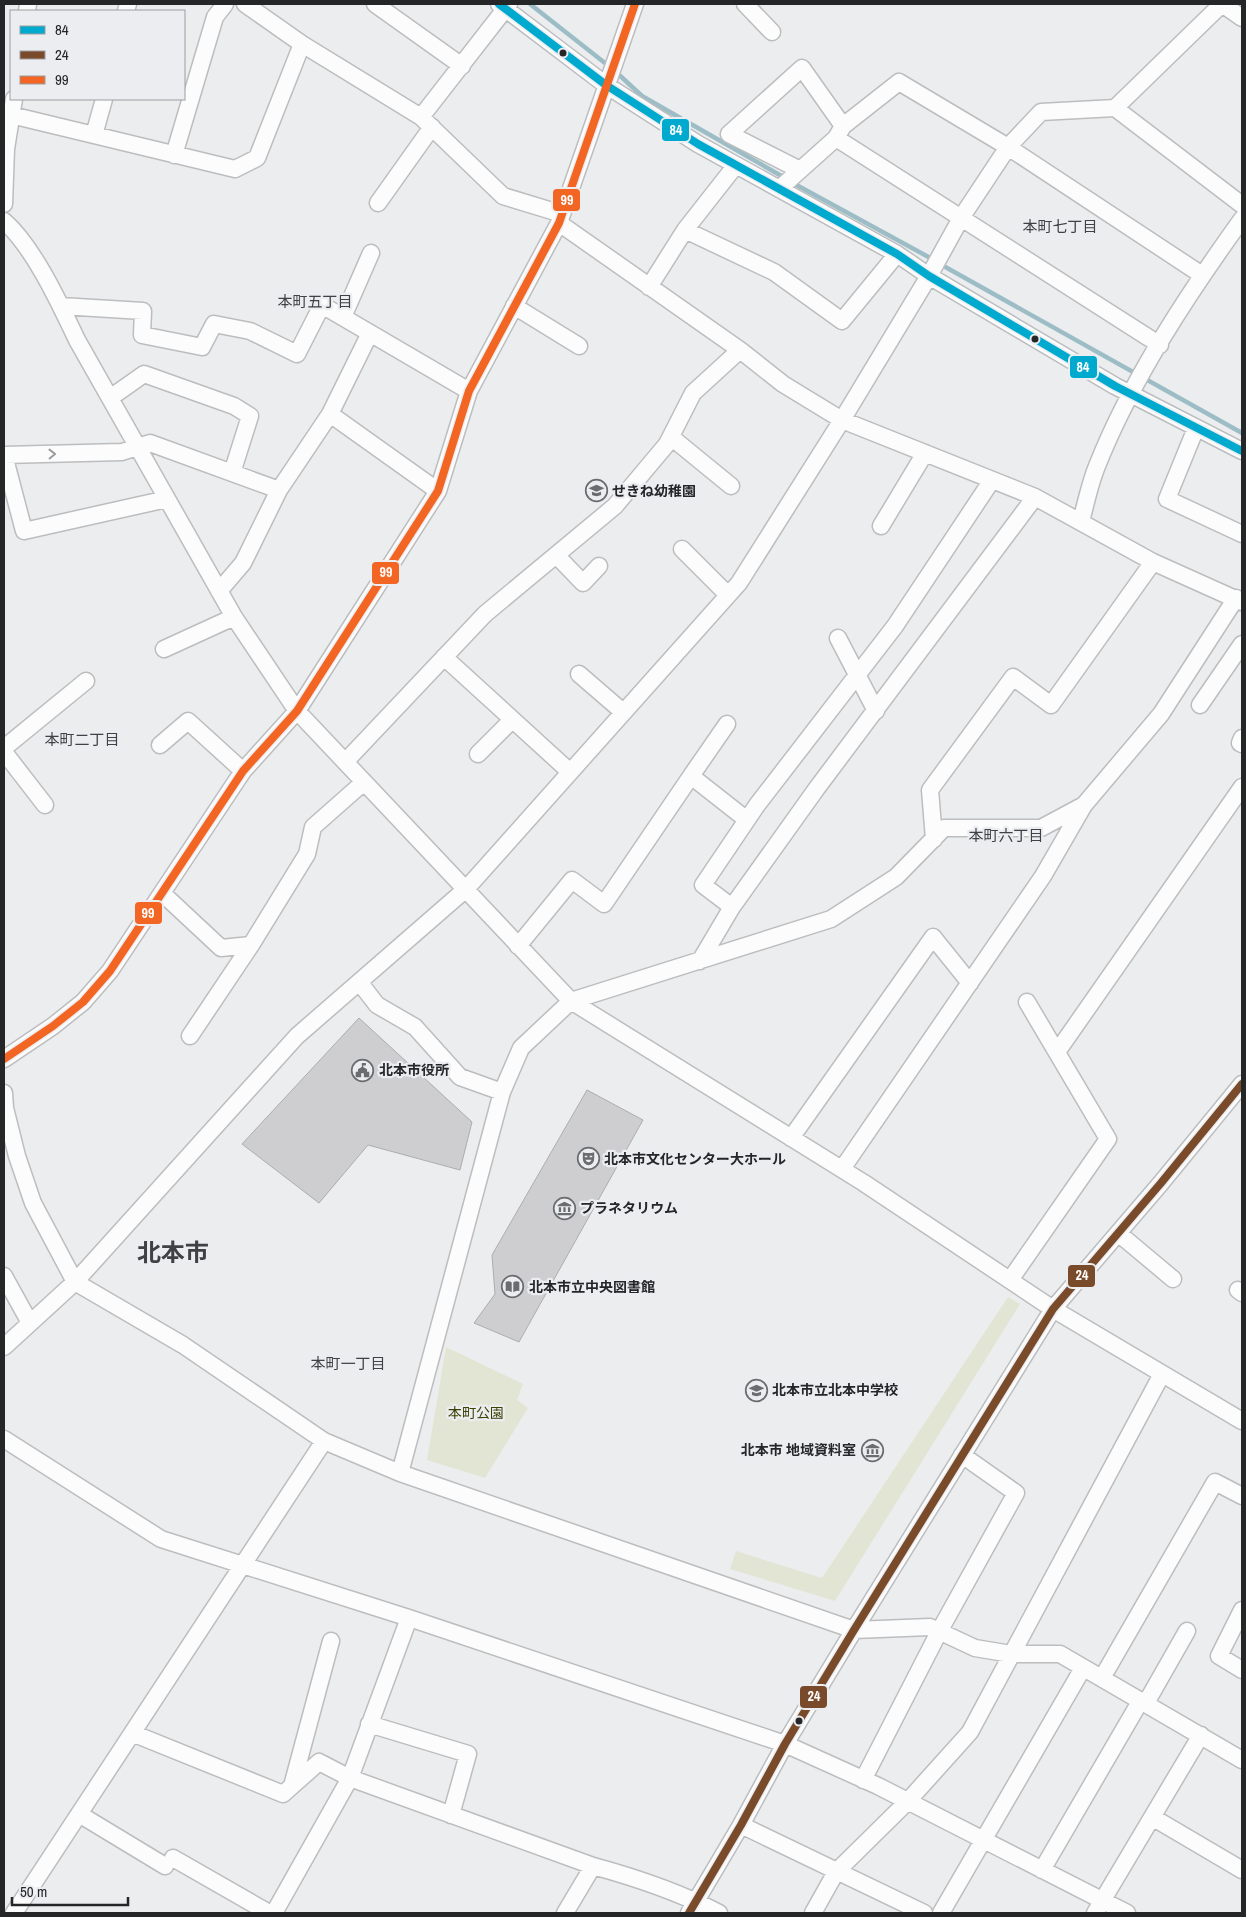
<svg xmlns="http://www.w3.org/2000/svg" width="1246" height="1917" font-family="'Archivo Narrow','Noto Sans JP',sans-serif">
<rect width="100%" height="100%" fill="#ecedef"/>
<path fill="#e2e5d4" d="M1008 1297 1020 1304 835 1601 730 1569 736 1551 822 1578Z
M446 1347 523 1384 517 1400 528 1408 485 1478 427 1460Z"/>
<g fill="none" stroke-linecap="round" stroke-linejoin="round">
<path stroke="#9dbdc6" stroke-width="4.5" d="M530 4 610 67
M616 72 642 96 785 178
M791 182 934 260
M940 264 1242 433"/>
</g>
<path fill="#ceced0" stroke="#acadae" d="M359 1018 472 1122 460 1170 368 1145 319 1203 242 1144Z
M587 1090 643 1120 519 1342 474 1323 495 1294 492 1255Z"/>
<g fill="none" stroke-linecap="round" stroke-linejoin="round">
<defs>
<path id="minor" d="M245 4 302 44 421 117 509 4
M375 4 462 66
M499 4 606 85 698 144 897 254 929 276 1115 386 1242 451
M745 4 772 32
M1222 4 1242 18
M27 11 28 4
M126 11 128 4
M1115 108 1222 4
M11 115 235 169 257 158 302 44
M421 117 503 196 562 214
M94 135 104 99
M836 138 1160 345
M174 155 215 17 225 4
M798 169 729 134 802 68 843 126
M779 189 836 138 843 126 899 82 1008 147 1202 275
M378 203 432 127
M4 204 6 149 14 99
M4 221C33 246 60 304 77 340L234 617 297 711 571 1001 864 1183 1053 1309 1242 1421
M559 223 740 350 783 384 842 420 1035 497 1153 562 1242 602
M685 230 774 272 842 321 897 254
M649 287 685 230 736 165
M61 306 143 311 142 335 202 347 214 324 250 331 297 354 322 305 469 391
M514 306 579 346
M343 317 371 253
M110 398 144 374 234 406 250 416 232 473
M330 414 438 491
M1196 428 1167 499 1242 534
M671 437 731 486
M167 499 24 531 4 455 122 452 150 443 279 490
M1081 521C1086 503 1090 483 1097 466 1131 380 1188 294 1242 219
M881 526 925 453
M682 549 728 595
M556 555 583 583 599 566
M219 591 243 563 279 490 330 414 370 333
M838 638 876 711
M164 649 234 617
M444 657 569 771
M579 674 623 712
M1200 705 1242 644
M727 724 691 776 747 820
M1242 738 1240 743 1242 744
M160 745 188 721 243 771
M4 748 86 681
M4 752 45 805
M478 754 512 720
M345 762 485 614 615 506 667 444 693 393 740 350
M934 839 930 790 1013 677 1051 705 1153 562
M162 893 221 948 251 945
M732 907 703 885 757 805 895 626 992 480
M518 946 572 880 604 904 691 776
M700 961 732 907 817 788 1035 497
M360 983 377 1005 415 1027 460 1077 502 1092
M190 1036 251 945 307 854 313 827 364 782
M1057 1052 1242 787
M4 1059 53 1026 83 1002 110 971 243 771 297 711 438 491 469 391 559 223 635 4
M4 1093 5 1108 17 1156 33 1203 75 1282 183 1345 324 1441 400 1473 854 1630 930 1627 975 1648 1011 1654H1060L1242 1760
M791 1138 933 937 970 983
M842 1169 1043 876 1084 805 1161 714 1236 598
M1118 1233 1173 1279
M4 1276 30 1323
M1010 1280 1108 1139 1027 1002
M1238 1290 1242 1293
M4 1347 75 1282 297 1036 466 889 739 583 842 420 929 276 961 218 1008 147 1041 112 1115 108 1242 205
M4 1439 161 1539 409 1618 785 1744 878 1786 1127 1913
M400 1473 502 1092 521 1048 571 1001 831 919 896 877 944 828H1041L1084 805
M1242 1610 1219 1656 1242 1670
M1102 1678 1215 1482 1242 1496
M1146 1703 1187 1631
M369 1724 468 1754 451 1815
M132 1733 283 1794 319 1762 350 1778 593 1866C637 1878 679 1892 719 1913
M863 1780 940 1630 1016 1493 962 1455
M292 1786 331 1641
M79 1814 165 1866
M1152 1817 1242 1870
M741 1825 924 1913
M173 1858 269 1913
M1042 1870 1141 1700
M14 1913 324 1441
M274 1913 350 1778 409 1618
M565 1913 593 1866
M689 1913 741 1825 785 1744 854 1630 1053 1309 1161 1183 1242 1084
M813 1913 836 1872 908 1801 970 1732 1162 1374
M941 1913 1083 1668
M1095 1913 1201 1735"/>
</defs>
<use href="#minor" stroke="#bcbdbe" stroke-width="19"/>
<use href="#minor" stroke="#fcfcfd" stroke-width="16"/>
<defs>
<path id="bus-1" d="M499 4 606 85 698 144 897 254 929 276 1115 386 1242 451"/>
<path id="bus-2" d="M689 1913 741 1825 785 1744 854 1630 1053 1309 1161 1183 1242 1084"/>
<path id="bus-3" d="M4 1059 53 1026 83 1002 110 971 243 771 297 711 438 491 469 391 559 223 635 4"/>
</defs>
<use href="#bus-1" stroke="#ebedf0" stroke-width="11"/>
<use href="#bus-2" stroke="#ebedf0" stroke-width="11"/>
<use href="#bus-3" stroke="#ebedf0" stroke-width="11"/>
<use href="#bus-1" stroke="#00a9ce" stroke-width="8"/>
<use href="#bus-2" stroke="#7a4b2a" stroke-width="8"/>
<use href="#bus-3" stroke="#f26522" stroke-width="8"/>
</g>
<defs><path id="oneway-chevron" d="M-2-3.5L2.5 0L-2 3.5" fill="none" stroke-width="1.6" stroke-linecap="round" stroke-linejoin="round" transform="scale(1.25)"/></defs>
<use stroke="#9b9c9d" href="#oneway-chevron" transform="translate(52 454) rotate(-1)"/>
<defs>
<symbol id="school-ring" viewBox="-11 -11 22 22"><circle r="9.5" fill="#ebedf0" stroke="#6b6c6d" stroke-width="1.5"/><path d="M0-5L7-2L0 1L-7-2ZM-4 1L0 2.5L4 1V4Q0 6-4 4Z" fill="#6b6c6d"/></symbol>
<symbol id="civic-ring" viewBox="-11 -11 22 22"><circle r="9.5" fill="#ebedf0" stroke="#6b6c6d" stroke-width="1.5"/><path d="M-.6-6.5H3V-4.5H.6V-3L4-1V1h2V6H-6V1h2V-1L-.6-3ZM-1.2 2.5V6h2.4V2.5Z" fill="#6b6c6d"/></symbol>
<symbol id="theatre-ring" viewBox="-11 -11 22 22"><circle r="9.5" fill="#ebedf0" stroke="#6b6c6d" stroke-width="1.5"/><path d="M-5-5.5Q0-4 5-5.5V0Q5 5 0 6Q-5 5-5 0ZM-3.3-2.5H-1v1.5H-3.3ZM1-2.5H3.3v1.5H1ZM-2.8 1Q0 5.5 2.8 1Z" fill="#6b6c6d"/></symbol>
<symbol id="museum-ring" viewBox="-11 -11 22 22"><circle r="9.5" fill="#ebedf0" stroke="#6b6c6d" stroke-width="1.5"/><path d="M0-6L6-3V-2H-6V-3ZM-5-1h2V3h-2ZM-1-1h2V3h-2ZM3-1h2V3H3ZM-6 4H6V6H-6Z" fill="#6b6c6d"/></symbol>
<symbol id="library-ring" viewBox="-11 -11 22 22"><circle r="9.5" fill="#ebedf0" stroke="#6b6c6d" stroke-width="1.5"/><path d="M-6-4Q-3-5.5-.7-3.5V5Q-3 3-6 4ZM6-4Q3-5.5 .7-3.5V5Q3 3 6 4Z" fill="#6b6c6d"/></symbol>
</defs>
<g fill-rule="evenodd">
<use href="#school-ring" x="584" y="478" width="25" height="25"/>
<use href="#civic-ring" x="350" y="1058" width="25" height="25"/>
<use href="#theatre-ring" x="576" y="1146" width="25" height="25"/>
<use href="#museum-ring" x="552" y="1196" width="25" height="25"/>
<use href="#library-ring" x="500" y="1274" width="25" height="25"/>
<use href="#school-ring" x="744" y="1378" width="25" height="25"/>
<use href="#museum-ring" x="860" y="1438" width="25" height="25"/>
</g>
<g fill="#252627" stroke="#ebedf0" stroke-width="2">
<circle cx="563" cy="53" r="4.5"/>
<circle cx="1035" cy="339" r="4.5"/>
<circle cx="799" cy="1721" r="4.5"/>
</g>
<g text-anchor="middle" stroke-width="4.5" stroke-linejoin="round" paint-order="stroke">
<g font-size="14" font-weight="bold" fill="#252627" stroke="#ebedf0" text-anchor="start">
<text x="612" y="496">せきね幼稚園</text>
<text x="379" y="1075">北本市役所</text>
<text x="604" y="1164">北本市文化センター大ホール</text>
<text x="580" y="1213">プラネタリウム</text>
<text x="529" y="1292">北本市立中央図書館</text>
<text x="772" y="1395">北本市立北本中学校</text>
<text x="856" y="1455" text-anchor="end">北本市 地域資料室</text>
</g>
<g font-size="14" fill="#3e4100" stroke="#ebedf0">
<text x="476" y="1418">本町公園</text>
</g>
<g font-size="15" fill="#404144" stroke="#ebedf0">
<text x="1060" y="232">本町七丁目</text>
<text x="315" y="307">本町五丁目</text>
<text x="82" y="745">本町二丁目</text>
<text x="1006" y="841">本町六丁目</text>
<text x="348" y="1369">本町一丁目</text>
</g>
<g font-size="24" font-weight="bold" fill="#404144" stroke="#ebedf0">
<text x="173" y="1261">北本市</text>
</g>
</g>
<g stroke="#ebedf0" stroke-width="2">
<rect x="661" y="118" width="29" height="24" rx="5" fill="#00a9ce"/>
<rect x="552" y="188" width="29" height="24" rx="5" fill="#f26522"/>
<rect x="1069" y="355" width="29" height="24" rx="5" fill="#00a9ce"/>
<rect x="371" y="561" width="29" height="24" rx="5" fill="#f26522"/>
<rect x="134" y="901" width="29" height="24" rx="5" fill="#f26522"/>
<rect x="1067" y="1264" width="29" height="24" rx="5" fill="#7a4b2a"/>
<rect x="799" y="1685" width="29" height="24" rx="5" fill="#7a4b2a"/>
</g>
<g font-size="14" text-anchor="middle" font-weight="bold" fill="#fff">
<text x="676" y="135">84</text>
<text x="567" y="205">99</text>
<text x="1083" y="372">84</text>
<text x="386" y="577">99</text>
<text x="148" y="918">99</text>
<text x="1082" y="1280">24</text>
<text x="814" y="1701">24</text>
</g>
<rect width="1246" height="1917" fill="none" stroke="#252627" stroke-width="10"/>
<rect x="10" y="10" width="175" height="90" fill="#ebedf0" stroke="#9c9da0"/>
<rect x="20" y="26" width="25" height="8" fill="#00a9ce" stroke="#9c9da0"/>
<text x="55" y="35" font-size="15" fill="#252627">84</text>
<rect x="20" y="51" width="25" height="8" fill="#7a4b2a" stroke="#9c9da0"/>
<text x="55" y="60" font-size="15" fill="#252627">24</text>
<rect x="20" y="76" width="25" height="8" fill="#f26522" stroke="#9c9da0"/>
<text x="55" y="85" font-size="15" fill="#252627">99</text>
<path d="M12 1897v8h116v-8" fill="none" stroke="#252627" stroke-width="2.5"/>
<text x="20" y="1897" font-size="15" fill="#252627" stroke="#ebedf0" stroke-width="4" paint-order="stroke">50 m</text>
</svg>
